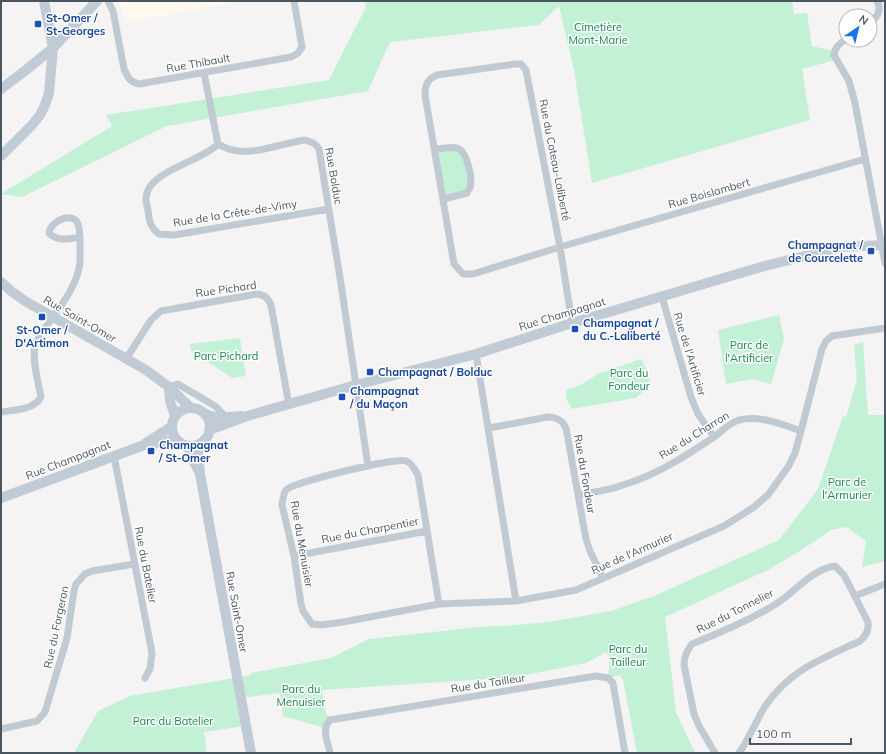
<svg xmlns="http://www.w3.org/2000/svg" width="886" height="754" font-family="Mulish,sans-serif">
<rect width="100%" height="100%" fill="#f5f3f3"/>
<path fill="#fdf9ef" d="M118 1H241L126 22Z"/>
<path fill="#c3f1d5" d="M365 1H792L794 14 807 13 812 46 834 51 835 60 802 69 810 120 592 183 574 70 559 6 539 25 390 42 368 91 167 126 22 197 1 194 112 126 106 115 329 80 366 7Z
M435 149 462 151 470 188 444 199Z
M779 315 784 339 771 384 752 379 726 384 718 330Z
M240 338 246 376 232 378 191 351 190 344Z
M863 342 868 415H885V561L862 567 866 541 846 527 831 530 800 551 768 570 665 617 676 712 695 753H637L623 680 620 675 608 678 610 658 606 652 586 663 516 677 322 690 325 710 330 720 325 728 283 716 280 693 241 698 245 726 204 732 207 753H74L98 711 130 696 251 675V673L331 658 369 639 489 626H505L549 622 611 611 654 596 779 540 818 489 843 416 846 417 857 380 854 345Z
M641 359 648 372 651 385 635 398 572 409 566 398V392L568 389 581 385 598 374Z"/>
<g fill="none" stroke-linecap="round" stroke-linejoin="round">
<path stroke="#c1cad2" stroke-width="7" d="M108 1 113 11 124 69C128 78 130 82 139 84L291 57 298 53 302 47 294 1
M870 23C878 17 882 10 877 1
M846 39C839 44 835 47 834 55L849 81 855 103 885 263
M204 73 218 144C245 161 275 144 305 140 311 142 316 143 319 149L341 284 368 466
M218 144C201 162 147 171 146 198 146 202 147 207 148 210 149 221 150 227 159 234L174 235 329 209
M435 149C442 149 451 146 457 148 467 151 473 178 470 188 470 188 467 192 467 193L444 199
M662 297 691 397 698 414 714 437
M572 323 560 247 526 70 521 64H515L437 75C428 79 425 84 425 95L454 264 463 274H473L560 247 865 159
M476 354 516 601
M126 359 151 320 161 311 257 294C265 295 268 298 271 305L289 405
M169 387 178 384 215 406 225 416
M1 412C14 410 34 410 41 397 38 382 32 360 35 346 38 336 45 328 51 320 63 303 79 282 80 261 80 252 81 232 78 224 73 211 50 221 49 233 58 242 68 239 80 237
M489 428 548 417C557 417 562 420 566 428L586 539 590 551 603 578
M114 456 152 653 150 669 145 678
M578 495C592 492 606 491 620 486 640 480 660 471 678 460 690 453 702 445 714 437 722 431 729 423 739 420 760 415 781 424 801 431
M294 556 427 531
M855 596 885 584
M439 604 418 475C415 470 412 463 406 461 396 457 294 482 286 490 283 494 283 500 282 505L294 556 301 604 303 611 312 624 321 625 343 622 439 604 516 601 576 590 724 526 754 507 768 495 788 467 795 453 801 431 822 349 826 341 832 336 885 328
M1 729 37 721 45 712 67 638 74 591 76 584 85 574 92 571 134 564
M330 753C328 742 321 729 330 720L596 676 608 678 613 683 625 753
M715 753 699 726 694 714 684 665C684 656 687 651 692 644 721 632 750 620 776 604 795 592 812 569 835 566L844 575 868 622C869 631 866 635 860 641 822 659 791 669 766 705 756 720 750 738 739 753"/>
<path stroke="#c1cbd6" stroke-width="10" d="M1 89 26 70 53 48 97 1
M1 156 32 125 40 115 45 105 49 93 53 48 44 1
M1 282 11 291 25 301 146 370 169 387 191 408
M169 387 170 401 175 416
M172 427a19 19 0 1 1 38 0a19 19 0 1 1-38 0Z
M205 414 217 418 241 416
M209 430 247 416 356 385 476 354 572 323 761 267 841 247 885 245
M204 440 198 453 200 474 251 753
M146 443 171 427
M188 446 191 456 198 470
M1 498 144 445 177 440"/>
</g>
<g fill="#1a4fb4" stroke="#fff" stroke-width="1.5">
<rect x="34" y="20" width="8" height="8" rx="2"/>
<rect x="867" y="247" width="8" height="8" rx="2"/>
<rect x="38" y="313" width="8" height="8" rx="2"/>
<rect x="571" y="325" width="8" height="8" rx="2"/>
<rect x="366" y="368" width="8" height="8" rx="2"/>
<rect x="338" y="393" width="8" height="8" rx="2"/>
<rect x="147" y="447" width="8" height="8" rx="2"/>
</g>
<g text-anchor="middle" stroke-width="3" stroke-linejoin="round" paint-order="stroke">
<g font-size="11" font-weight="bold" fill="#164399" stroke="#fff" text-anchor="start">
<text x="46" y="22">St-Omer /<tspan x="46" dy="13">St-Georges</tspan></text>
<text x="863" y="249" text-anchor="end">Champagnat /<tspan x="863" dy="13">de Courcelette</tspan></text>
<text x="583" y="327">Champagnat /<tspan x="583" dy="13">du C.-Laliberté</tspan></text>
<text x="42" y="334" text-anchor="middle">St-Omer /<tspan x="42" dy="13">D'Artimon</tspan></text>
<text x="378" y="376">Champagnat / Bolduc</text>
<text x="350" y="395">Champagnat<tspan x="350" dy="13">/ du Maçon</tspan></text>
<text x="159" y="449">Champagnat<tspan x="159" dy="13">/ St-Omer</tspan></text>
</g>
<g font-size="11" fill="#17864f" stroke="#fff">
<text x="598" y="31">Cimetière<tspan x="598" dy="13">Mont-Marie</tspan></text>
<text x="749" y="349">Parc de<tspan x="749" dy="13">l'Artificier</tspan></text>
<text x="226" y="360">Parc Pichard</text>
<text x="629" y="377">Parc du<tspan x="629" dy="13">Fondeur</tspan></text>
<text x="847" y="486">Parc de<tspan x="847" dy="13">l'Armurier</tspan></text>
<text x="628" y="653">Parc du<tspan x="628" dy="13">Tailleur</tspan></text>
<text x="301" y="693">Parc du<tspan x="301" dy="13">Menuisier</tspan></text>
<text x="173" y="725">Parc du Batelier</text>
</g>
<g font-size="11" fill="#4a5661" stroke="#fff">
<text transform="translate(198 63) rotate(-10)" y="4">Rue Thibault</text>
<text transform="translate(555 160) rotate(79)" y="4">Rue du Coteau-Laliberté</text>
<text transform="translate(334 176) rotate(80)" y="4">Rue Bolduc</text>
<text transform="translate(709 193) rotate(-16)" y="4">Rue Boislambert</text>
<text transform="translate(235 213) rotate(-9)" y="4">Rue de la Crête-de-Vimy</text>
<text transform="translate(226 289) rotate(-8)" y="4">Rue Pichard</text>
<text transform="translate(562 314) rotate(-17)" y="4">Rue Champagnat</text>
<text transform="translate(80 319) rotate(30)" y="4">Rue Saint-Omer</text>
<text transform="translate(690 354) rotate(73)" y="4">Rue de l'Artificier</text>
<text transform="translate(694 435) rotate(-32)" y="4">Rue du Charron</text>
<text transform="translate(68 460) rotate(-21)" y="4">Rue Champagnat</text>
<text transform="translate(585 474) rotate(80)" y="4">Rue du Fondeur</text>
<text transform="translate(370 530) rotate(-11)" y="4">Rue du Charpentier</text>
<text transform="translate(302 544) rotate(80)" y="4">Rue du Menuisier</text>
<text transform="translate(632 553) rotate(-24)" y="4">Rue de l'Armurier</text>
<text transform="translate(146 565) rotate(79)" y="4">Rue du Batelier</text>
<text transform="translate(735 611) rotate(-27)" y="4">Rue du Tonnelier</text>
<text transform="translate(237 612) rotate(80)" y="4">Rue Saint-Omer</text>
<text transform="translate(56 627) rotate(-78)" y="4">Rue du Forgeron</text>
<text transform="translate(488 683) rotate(-9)" y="4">Rue du Tailleur</text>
</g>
</g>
<rect width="886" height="754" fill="none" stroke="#4a5661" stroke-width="4"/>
<g transform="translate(858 28) rotate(35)"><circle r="19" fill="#ffffff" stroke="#b7bbc0"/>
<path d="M0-3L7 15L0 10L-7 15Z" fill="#1a73e8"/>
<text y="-6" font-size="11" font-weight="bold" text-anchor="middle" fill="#4a5661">N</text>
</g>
<path d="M750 738v6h101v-6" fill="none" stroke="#4a5661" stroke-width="2"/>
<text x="756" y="738" font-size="12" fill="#4a5661" stroke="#ffffff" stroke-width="3" paint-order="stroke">100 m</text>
</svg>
